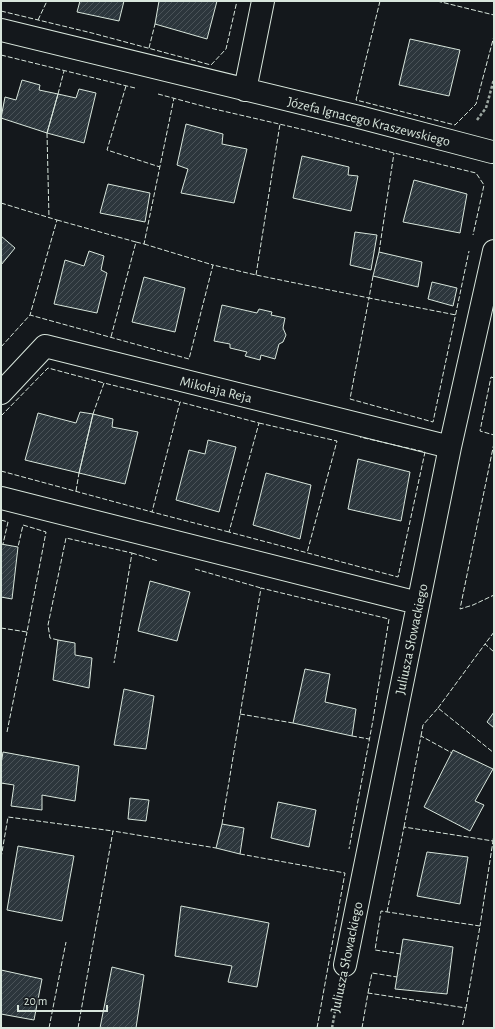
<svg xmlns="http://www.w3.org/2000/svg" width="495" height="1029" font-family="'Alegreya Sans',sans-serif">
<defs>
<pattern id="building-hatch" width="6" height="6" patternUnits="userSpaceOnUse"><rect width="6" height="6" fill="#2c363c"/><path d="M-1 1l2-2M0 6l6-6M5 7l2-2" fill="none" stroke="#4a5358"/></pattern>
</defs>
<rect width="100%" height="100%" fill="#14181c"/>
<path fill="url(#building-hatch)" stroke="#d8e6dc" d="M80 1H124L119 21 77 12Z
M159 1H217L207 39 155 24Z
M410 39 460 50 449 96 399 85Z
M22 80 40 85 39 90 58 94 47 133 1 118 5 97 16 100Z
M79 89 96 93 84 143 47 133 58 94 76 98Z
M186 124 223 134 222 144 247 149 234 203 181 193 188 169 177 165Z
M302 156 349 167 348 175 358 176 351 211 293 198Z
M414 180 467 194 460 233 403 222Z
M108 184 150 193 145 222 100 213Z
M355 232 377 235 371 270 350 265Z
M1 236 15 248 1 265Z
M89 251 104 256 101 270 107 273 97 313 54 304 65 260 84 266Z
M379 252 422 262 418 287 373 276Z
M144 277 185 288 175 332 132 322Z
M432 282 457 288 453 306 428 299Z
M222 305 257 313 259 309 272 312 271 315 285 318 283 328 286 335 283 342 279 344 275 359 261 355 260 360 245 356 247 352 230 348V344L214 341Z
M80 412 93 414 79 473 25 460 38 413 76 423Z
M93 414 113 419 112 427 138 432 125 484 79 473Z
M208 440 236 447 219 512 176 500 189 450 205 454Z
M358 459 410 472 401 521 348 509Z
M266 473 311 485 300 539 253 525Z
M1 544 18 547 12 599 1 597Z
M150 581 190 592 177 641 138 631Z
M58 640 75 643V655L92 658 89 688 53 680Z
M305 669 330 674 325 702 356 709 352 736 293 723Z
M124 689 154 696 146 749 114 745Z
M494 712V728L487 722Z
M453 750 493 769 475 801 484 805 470 831 424 807Z
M3 752 79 766 75 801 42 795V810L11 806 14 785 1 783V764Z
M130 798 149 800 146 821 128 819Z
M278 802 316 810 309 847 271 838Z
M222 824 244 828 240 854 216 848Z
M18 846 74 856 62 921 7 910Z
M427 852 468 857 460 904 417 896Z
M181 906 269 923 257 987 228 982 232 966 175 956Z
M403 939 453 947 447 994 395 989Z
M112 967 144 975 136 1028H100Z
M1 970 42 979 34 1020 1 1014Z"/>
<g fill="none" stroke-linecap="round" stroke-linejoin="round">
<defs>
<path id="street" d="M1 30 359 117 492 152
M245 90 263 1
M1 393 45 346 450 447
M1 498 418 603
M345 965 450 447 494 251"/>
</defs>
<use href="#street" stroke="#d8e6dc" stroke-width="24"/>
<path stroke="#9da8a2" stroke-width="2.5" stroke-dasharray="3 2" stroke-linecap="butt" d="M477 120 486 108 494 79
M332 1028 339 989"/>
<use href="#street" stroke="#14181c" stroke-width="22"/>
<path stroke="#d8e6dc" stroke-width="1" stroke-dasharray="5 2" stroke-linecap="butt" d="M380 1 356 100 455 125 476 104 494 36
M437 1 494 15
M1 11 92 33 211 65 226 49 237 1
M38 20 47 1
M149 48 155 24
M1 55 135 88
M126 86 107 150 160 167
M58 94 64 71
M158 94 210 108 305 130 394 153 476 173 484 185 473 235
M47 133 49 218
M1 203 57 220 30 315
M57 220 136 242 111 337
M136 242 144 244 174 98
M144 244 213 265
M379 252 394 153
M256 275 280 124
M373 276 369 298 456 315
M1 347 30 315 189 359 213 265 256 275 369 298 350 399 433 422 469 251
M494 378 491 377 480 431 494 435
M93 414 104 383 180 402
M1 416 48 368 104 383
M259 423 337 441 307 553
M494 443 460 609 473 605 494 595
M1 471 152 512
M76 491 79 473
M1 520 8 522 3 544
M229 532 152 512 180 402 259 423 229 532 398 577 425 452 360 437
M132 553 158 561
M195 569 261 588
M1 628 27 632 46 532 23 525 18 547
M494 632 485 644 494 652
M58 640 50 638 48 625 66 538 132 553 114 663
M438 708 485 644
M240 714 293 723
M7 732 27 632
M352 736 369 739
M421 736 423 725 438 708 494 753
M222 824 261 588 389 619 373 720 349 849
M404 827 421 736 452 753
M493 841 494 834
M240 854 345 873 317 1028
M1 858 8 817 113 831
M387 912 404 827 493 841 480 926
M401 954 375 950 381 911 480 926 466 1008
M368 993 372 973 397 977
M49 1028 66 942
M78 1028 113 831 216 848
M362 1028 368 993 466 1008 462 1028"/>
</g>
<g text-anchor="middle" stroke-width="3" stroke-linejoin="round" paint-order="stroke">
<g font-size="14" fill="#d8e6dc" stroke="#14181c">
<text transform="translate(369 121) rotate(14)" y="5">Józefa Ignacego Kraszewskiego</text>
<text transform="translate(216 389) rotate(14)" y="5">Mikołaja Reja</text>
<text transform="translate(411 639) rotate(-78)" y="5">Juliusza Słowackiego</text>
<text transform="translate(346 957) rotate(-78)" y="5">Juliusza Słowackiego</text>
</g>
</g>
<rect width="495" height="1029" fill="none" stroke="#d8e6dc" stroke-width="4"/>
<path d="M18 1005v6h89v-6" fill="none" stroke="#d8e6dc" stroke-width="2"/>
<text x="24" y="1005" font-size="12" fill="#d8e6dc" stroke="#14181c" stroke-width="3" paint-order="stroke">20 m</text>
</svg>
